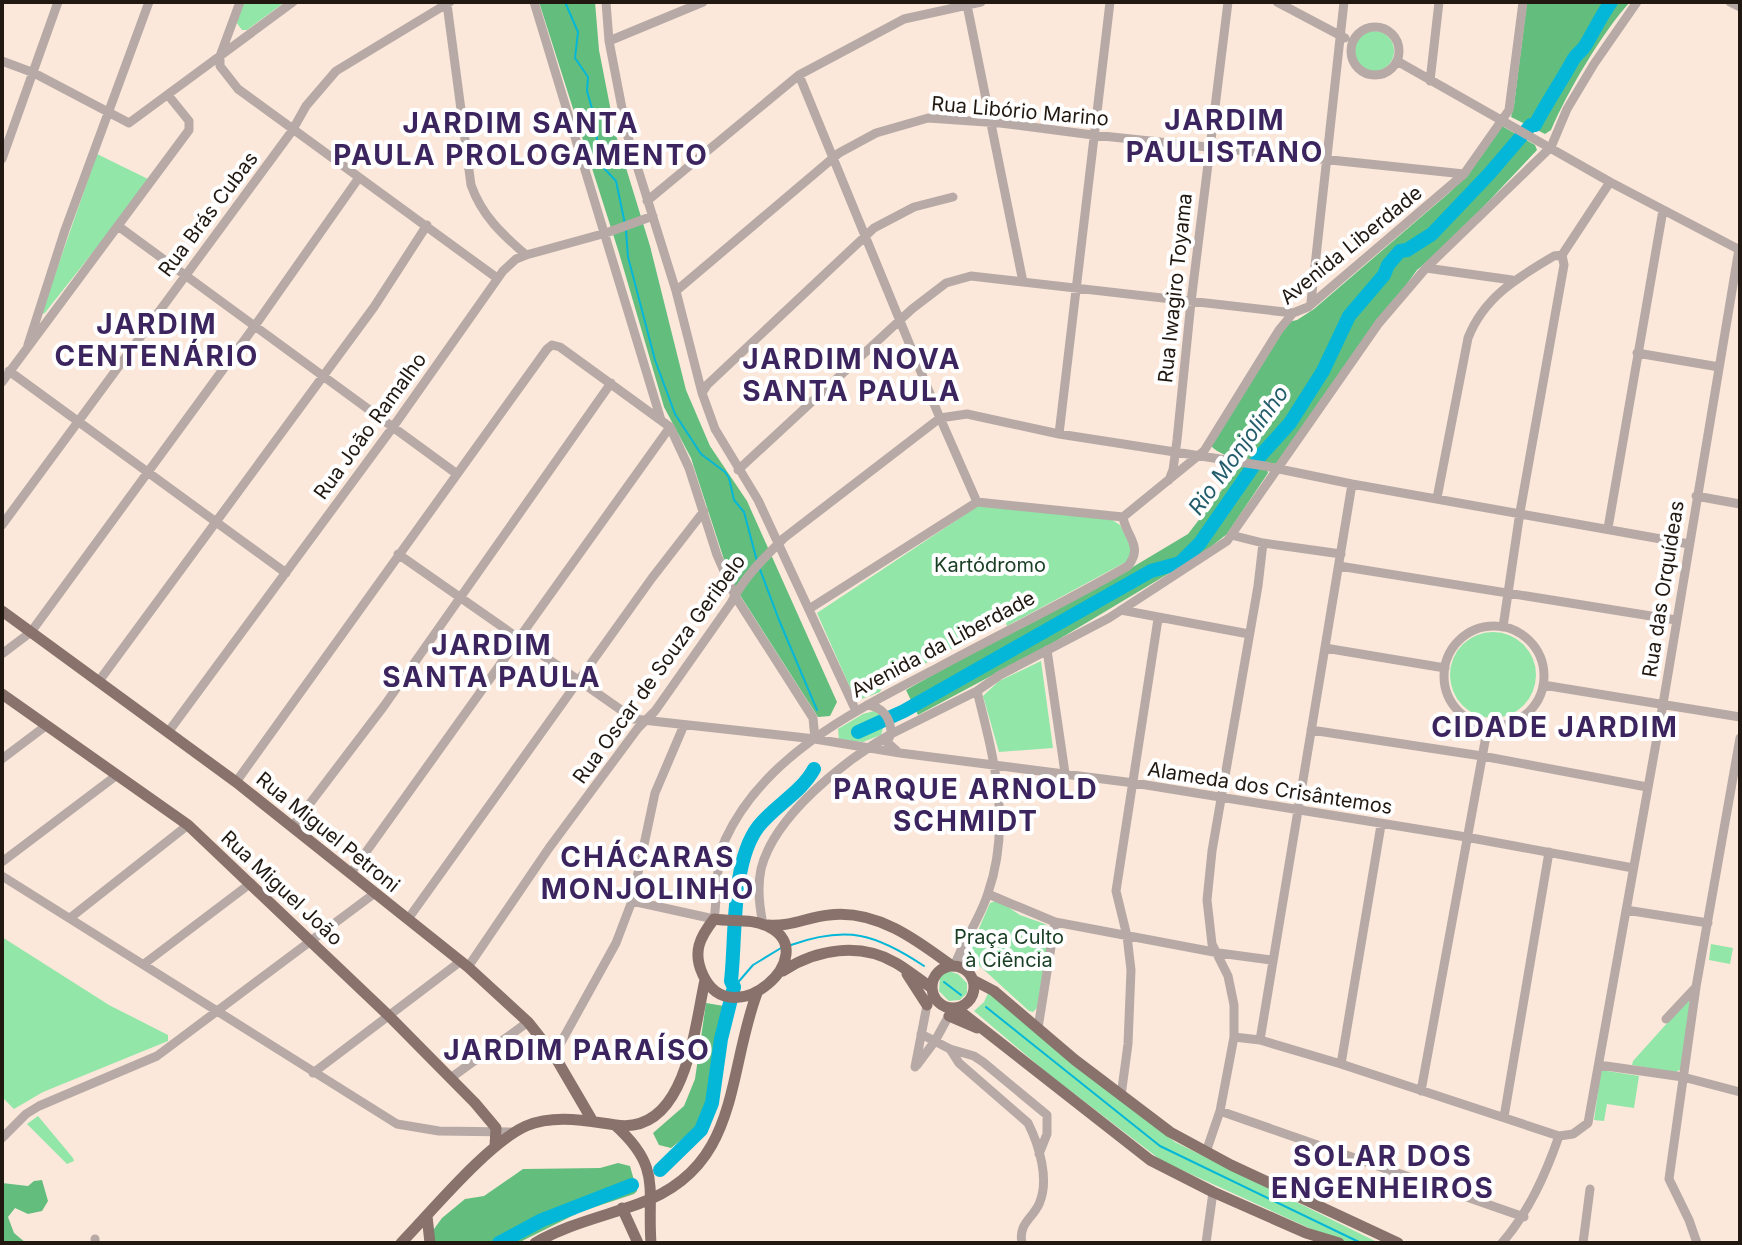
<svg xmlns="http://www.w3.org/2000/svg" width="1742" height="1245" font-family="Inter,sans-serif">
<rect width="100%" height="100%" fill="#fce8da"/>
<path fill="#91e6a8" d="M242 2H285L247 30H242L236 22Z
M1354 51a20 20 0 1 1 40 0a20 20 0 1 1-40 0Z
M97 154 150 180 44 314 42 312Z
M978 506 1111 519 1120 525 1132 549 1127 562 1122 564 1007 626 1005 620 882 687 880 692 856 701 817 613Z
M1450 675a43 43 0 1 1 86 0a43 43 0 1 1-86 0Z
M1041 661 1053 748 999 752 983 696 999 681Z
M874 711 880 714 885 722 881 735 863 742 839 740 838 729 863 714Z
M998 900 1020 915 1045 924 1050 929 1037 1008 1033 1012 1029 1011 970 957V949L990 903Z
M2 937 109 1005 168 1035V1041L43 1092 14 1109 2 1097Z
M1711 944 1733 948 1730 964 1709 960Z
M948 971 958 974 967 983V993L960 1000 949 1001 939 991 940 977Z
M989 991 1175 1142 1379 1243H1342L1162 1161 1046 1072 974 1011 984 1002Z
M1688 1000H1690L1682 1068 1675 1073 1632 1065 1633 1061Z
M1601 1070 1639 1076 1634 1108 1607 1104 1604 1121 1594 1120Z
M38 1116 73 1158 74 1161 67 1164 27 1124Z"/>
<path fill="#63be7e" d="M539 2H595L599 50 615 132 650 246 686 390 710 446 747 501 837 702 830 716 818 717 731 581 691 458 664 407 619 253Z
M1527 2H1630C1601 34 1568 91 1551 130L1545 134 1511 117 1514 105Z
M1502 126 1535 145 1537 150 1450 242 1417 270 1276 464C1255 460 1226 461 1211 446L1288 322 1297 320 1314 309 1449 193 1467 175Z
M1241 465 1267 468 1268 473 1227 534 1203 553 1051 644 918 715 906 690 1031 620 1106 583 1188 534Z
M706 1003 724 1006 708 1100 696 1128 671 1148 659 1145 653 1133 684 1106 695 1079Z
M618 1163 630 1166 637 1191 634 1194 580 1212 518 1243H434V1229L442 1218 465 1199 484 1196 523 1169 600 1168Z
M42 1180 48 1201 42 1211 28 1214 15 1208 8 1217 14 1233 26 1243H2V1183L28 1186 34 1181Z"/>
<g fill="none" stroke-linecap="round" stroke-linejoin="round">
<path stroke="#04b7d8" stroke-width="2" d="M565 2 578 32 575 58 588 77 587 91 595 119 599 160 602 166 616 181 625 224
M626 230 628 257 655 360 675 414 701 454 725 472 729 478 734 500 744 512 757 561
M759 567 779 620 817 710
M791 945C847 925 876 934 924 966
M944 982 961 995
M734 987 753 965 781 948
M986 1007 1160 1146 1361 1243"/>
<path stroke="#04b7d8" stroke-width="14" d="M858 732 904 711 1151 571 1180 563 1200 543 1261 455 1290 423 1323 371 1349 316 1384 275 1388 265 1400 251 1407 250 1432 234 1489 174 1531 125H1535C1547 102 1561 82 1573 60 1576 54 1582 51 1585 46 1594 31 1601 16 1611 2
M660 1170 701 1130 712 1103 721 1039 734 987 731 981C736 937 731 863 758 827 774 806 801 793 814 769
M499 1243 542 1220 632 1185"/>
<path stroke="#b7aaa6" stroke-width="9" d="M240 2 220 56V66L238 89 497 278
M534 2 661 420
M606 2 609 41 627 134 676 291 702 393 715 429 758 500 856 711
M1277 2 1345 38
M1730 2 1740 7
M447 4 471 185C482 216 502 234 526 255
M967 5 1023 282
M1351 51a24 24 0 1 1 48 0a24 24 0 1 1-48 0Z
M609 41 703 2
M2 61 34 73 129 123 293 2
M1397 61 1610 182 1740 250
M799 75 937 411 977 502
M1430 81 1439 2
M2 159 58 2
M647 201 799 75 904 19 981 2
M118 226 457 474
M1426 268 1512 280
M676 291 839 153 876 133 928 118 1000 123 1093 135 1464 174
M1311 302 1344 2
M28 345 65 230 149 2
M1637 353 1719 367
M9 371 286 573
M2 382 189 130V121L168 95
M702 393 707 385 874 228 914 207 953 197
M1059 434 1110 2
M738 470 912 309 946 283 971 276 1293 313
M1169 480 1173 470 1177 440 1191 302 1228 2
M1696 496 1740 504
M1437 498 1468 338C1484 297 1517 278 1554 256L1562 255 1610 182
M1123 517 1204 451 1279 330 1293 313 1308 307 1464 174 1509 110 1523 2
M2 525 292 131 306 106 336 71 450 2
M1608 528 1663 210
M1263 543 1341 554
M398 554 634 719 815 739 900 753 1134 783 1466 837 1633 868
M1339 566 1676 620
M809 609 977 502 1123 517
M1121 610 1249 634
M1444 676a50 50 0 1 1 100 0a50 50 0 1 1-100 0Z
M1503 627 1520 512 1564 265 1562 255
M1325 648 1445 668
M1047 650 1065 773
M2 654 31 632 254 327 358 179
M99 681 374 307 427 225
M1543 685 1740 717
M1311 730 1482 756 1647 787
M169 731 393 427 503 271 516 259 526 255 606 233 653 216
M897 751 887 742 891 734 977 691 1000 675 1109 618 1227 541 1379 323 1426 268 1551 147 1567 109 1594 64 1637 2
M2 759 47 725
M236 782 547 349 552 345 560 347 670 427 689 468 717 555 735 596 813 718 815 739
M292 827 384 706 611 383
M2 862 117 775
M351 873 670 427
M2 876 397 1124 439 1131 514 1132
M988 894 1055 922 1219 953 1271 960
M632 901 714 919C718 894 715 864 725 840 765 753 859 709 939 667 1002 633 1066 602 1128 566 1144 546 1126 537 1123 517
M1626 910 1708 923
M70 918 188 825
M408 919 652 578 704 511
M763 924C759 905 757 888 761 869 774 816 845 760 891 734 891 718 883 707 867 705
M961 953V961L970 974
M144 964 251 883
M468 967 549 848 638 728 655 711 731 603C744 577 764 558 784 538L940 418 967 414 1059 434 1265 466 1352 484 1689 544
M954 967C963 941 980 919 988 893 1012 824 994 759 977 691
M1666 1019 1696 987
M1038 1028 1055 922
M921 1034 950 1049 959 1063 1028 1123C1039 1145 1050 1180 1039 1204 1032 1219 1018 1224 1022 1243
M1234 1037 1260 1040 1341 1064 1559 1136 1573 1134 1588 1123 1663 704 1739 249
M1260 1040 1352 484
M950 1049 974 1056 983 1062 1047 1115V1134L1039 1154
M554 1055 616 943 632 901 655 793 684 725
M1341 1064 1381 825
M917 1065 935 1041 952 1010
M1599 1065 1683 1077 1740 1092
M915 1067 927 1005 933 993
M313 1073 461 961
M452 1077 528 1022
M1421 1091 1488 725
M1121 1096 1128 1044 1131 970 1127 936 1116 891 1158 619
M1220 1111 1524 1217
M1504 1117 1549 852
M2 1138 26 1114 39 1106 157 1056 375 893
M1206 1152 1220 1111 1234 1037V1005L1228 976 1212 944 1207 900 1212 851 1258 586 1263 543 1231 535
M95 1239V1243
M1206 1243 1213 1192
M1502 1243C1529 1211 1545 1176 1559 1136
M1583 1243 1590 1189
M1697 1243 1689 1220 1669 1179 1696 987 1740 738"/>
<path stroke="#89726b" stroke-width="11" d="M2 611 236 782 468 967 528 1022 554 1055 592 1120
M2 694 188 825 388 1015 475 1103 496 1128 495 1146
M714 919C733 922 752 918 769 927 824 954 732 1037 703 975 692 952 700 937 714 919Z
M768 925C790 927 808 917 829 915 876 909 917 940 952 966
M932 987a21 21 0 1 1 42 0a21 21 0 1 1-42 0Z
M783 971C816 949 860 942 896 963 908 970 920 980 932 988
M907 974 927 1005
M973 980 994 991 1075 1060 1170 1132 1231 1165 1398 1243
M956 1008 1150 1160 1213 1192 1306 1233 1339 1243
M949 1016 977 1028
M616 1126C662 1168 647 1188 651 1243
M622 1208 638 1243
M427 1216 430 1243
M401 1243C432 1211 488 1143 526 1126 555 1114 586 1121 616 1125 686 1135 694 1029 705 980
M535 1243C568 1224 602 1217 638 1204 741 1168 726 1076 757 993"/>
</g>
<g text-anchor="middle" stroke-width="8" stroke-linejoin="round" paint-order="stroke">
<g font-size="20" fill="#201811" stroke="#fff">
<text transform="translate(1020 111) rotate(5)" y="7">Rua Libório Marino</text>
<text transform="translate(208 214) rotate(-53)" y="7">Rua Brás Cubas</text>
<text transform="translate(1351 245) rotate(-39)" y="7">Avenida Liberdade</text>
<text transform="translate(1175 288) rotate(-84)" y="7">Rua Iwagiro Toyama</text>
<text transform="translate(370 426) rotate(-54)" y="7">Rua João Ramalho</text>
<text transform="translate(1663 589) rotate(-81)" y="7">Rua das Orquídeas</text>
<text transform="translate(943 644) rotate(-28)" y="7">Avenida da Liberdade</text>
<text transform="translate(659 669) rotate(-54)" y="7">Rua Oscar de Souza Geribelo</text>
<text transform="translate(1270 788) rotate(9)" y="7">Alameda dos Crisântemos</text>
<text transform="translate(328 832) rotate(39)" y="7">Rua Miguel Petroni</text>
<text transform="translate(282 888) rotate(43)" y="7">Rua Miguel João</text>
</g>
<g font-size="20" fill="#183e24" stroke="#fff">
<text x="990" y="572">Kartódromo</text>
<text x="1009" y="944">Praça Culto<tspan x="1009" dy="23">à Ciência</tspan></text>
</g>
<g font-size="22" font-style="italic" fill="#235d6b" stroke="#fff">
<text transform="translate(1238 450) rotate(-54)" y="8">Rio Monjolinho</text>
</g>
<g font-size="28" font-weight="bold" letter-spacing="2" fill="#3c255f" stroke="#fff">
<text x="1225" y="130">JARDIM<tspan x="1225" dy="32">PAULISTANO</tspan></text>
<text x="521" y="133">JARDIM SANTA<tspan x="521" dy="32">PAULA PROLOGAMENTO</tspan></text>
<text x="157" y="334">JARDIM<tspan x="157" dy="32">CENTENÁRIO</tspan></text>
<text x="852" y="369">JARDIM NOVA<tspan x="852" dy="32">SANTA PAULA</tspan></text>
<text x="492" y="655">JARDIM<tspan x="492" dy="32">SANTA PAULA</tspan></text>
<text x="1555" y="737">CIDADE JARDIM</text>
<text x="966" y="799">PARQUE ARNOLD<tspan x="966" dy="32">SCHMIDT</tspan></text>
<text x="648" y="867">CHÁCARAS<tspan x="648" dy="32">MONJOLINHO</tspan></text>
<text x="577" y="1060">JARDIM PARAÍSO</text>
<text x="1383" y="1166">SOLAR DOS<tspan x="1383" dy="32">ENGENHEIROS</tspan></text>
</g>
</g>
<rect width="1742" height="1245" fill="none" stroke="#201811" stroke-width="8"/>
</svg>
